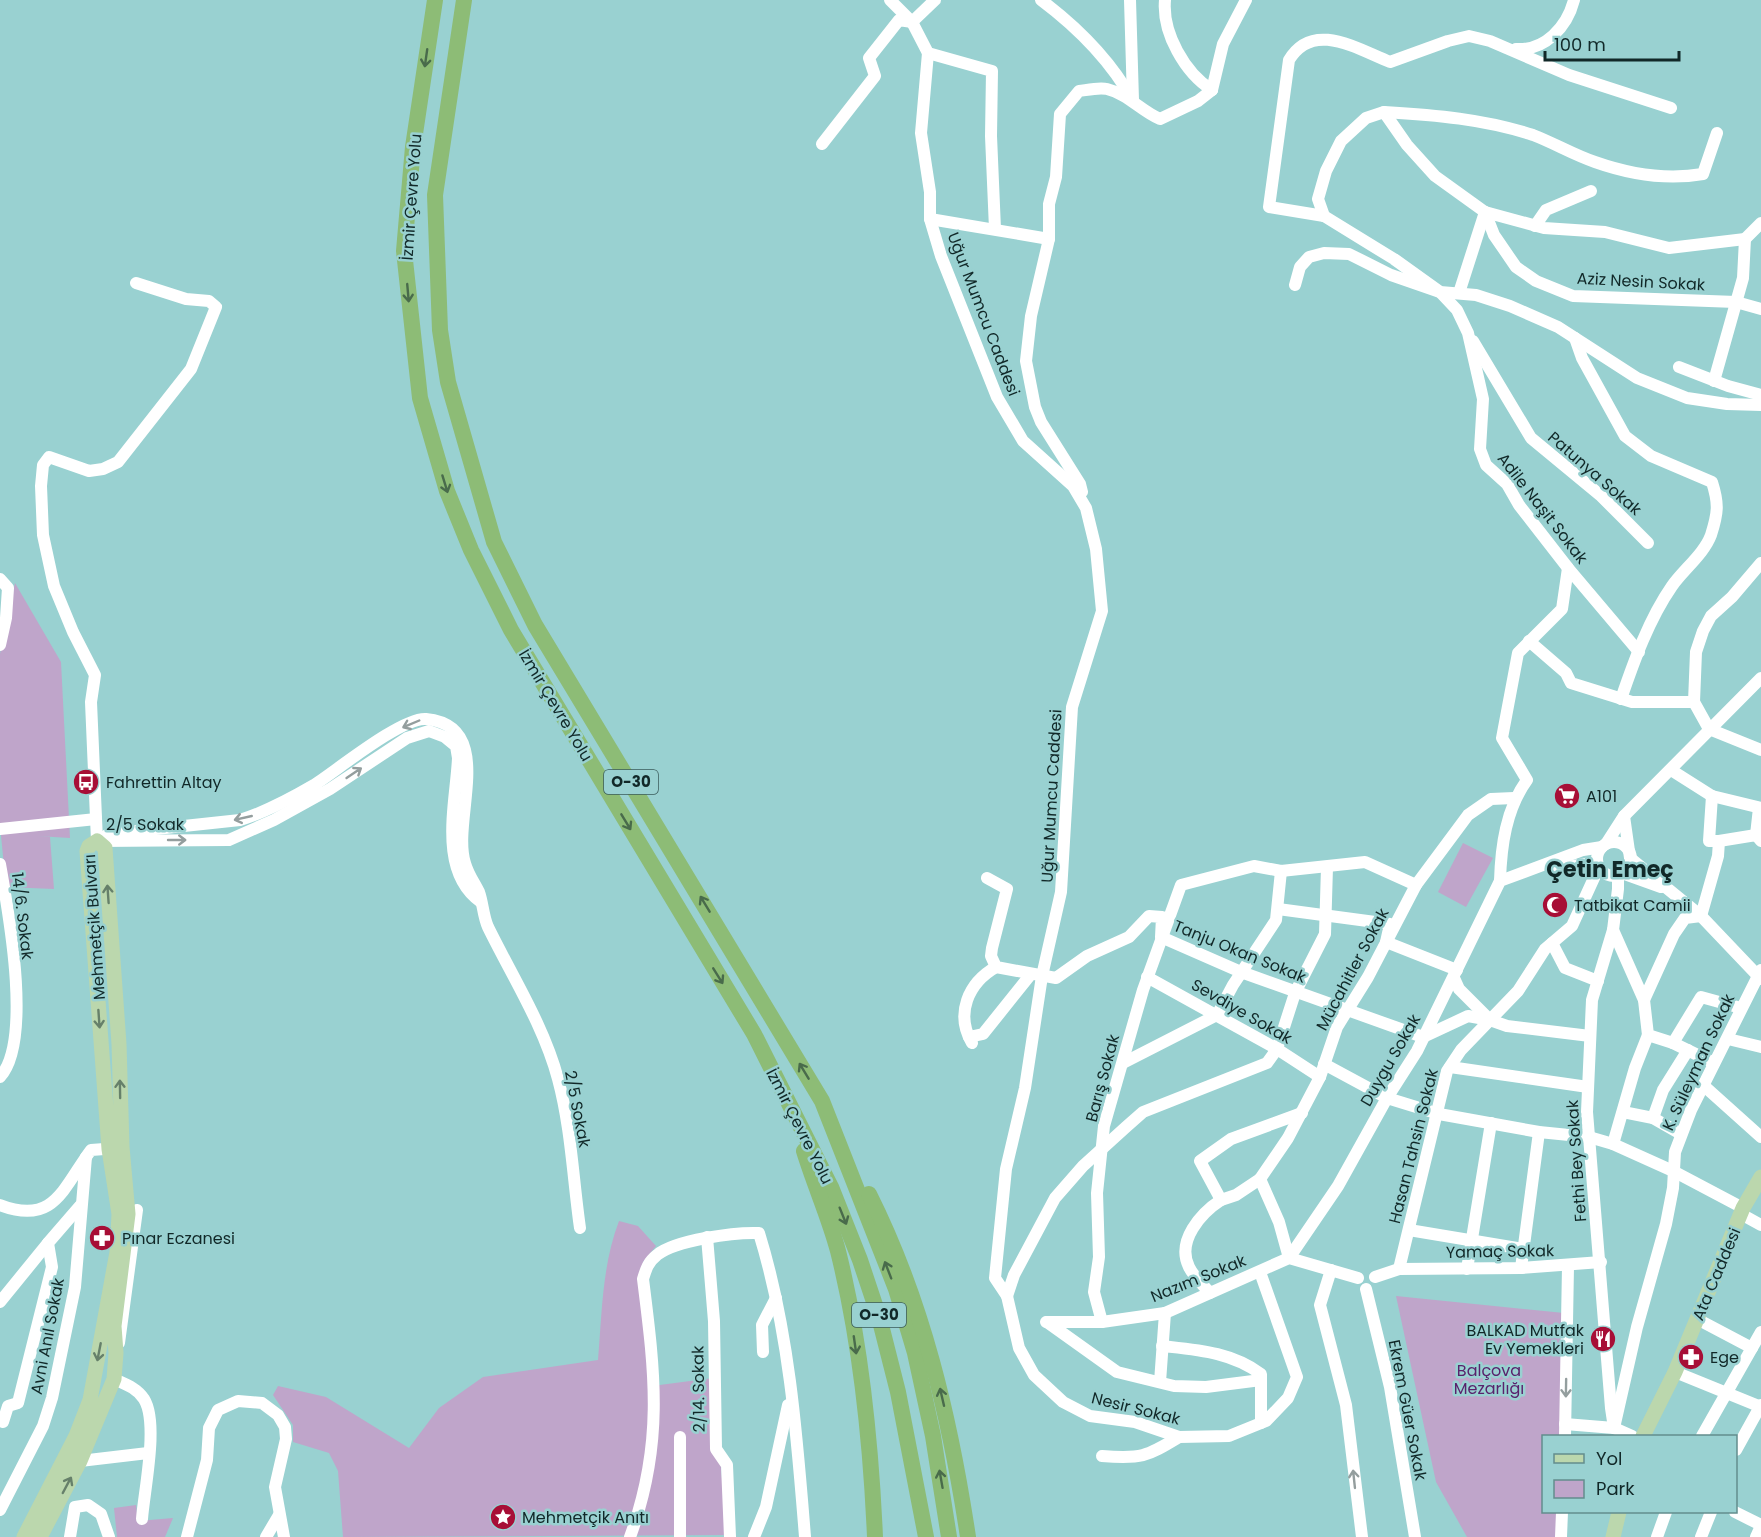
<svg xmlns="http://www.w3.org/2000/svg" width="1761" height="1537" font-family="Poppins,sans-serif">
  <rect width="100%" height="100%" fill="#99d1d1"/>
  <g fill="#bfa5ca">
    <path d="M15 583 61 662 70 838 37 836 50 837 54 889 6 887 0 825V654Z"/>
    <path d="M1463 843 1493 858 1466 907 1438 892Z"/>
    <path d="M619 1221 638 1226 656 1246 643 1262 652 1386 713 1378 727 1535 343 1537 338 1471 329 1453 293 1442V1425L273 1395 278 1386 326 1397 409 1448 439 1408 483 1377 598 1360C602 1314 602 1265 619 1221Z"/>
    <path d="M1396 1296 1564 1313 1560 1436H1544V1512H1557L1556 1537H1467L1436 1482Z"/>
    <path d="M136 1505 138 1521 173 1518 165 1537H117L114 1508Z"/>
  </g>
  <g fill="none" stroke-linecap="round" stroke-linejoin="round">
    <g stroke="#fff" stroke-width="12">
      <path d="M890 0 912 22 928 53 992 71 991 136 995 229"/>
      <path d="M1041 0C1077 27 1111 61 1133 101"/>
      <path d="M1130 0 1133 100"/>
      <path d="M1165 0C1162 33 1185 73 1212 90"/>
      <path d="M1516 49C1545 51 1567 27 1574 0"/>
      <path d="M928 53 921 133 930 192V219L941 256 997 397 1023 441 1073 486 1086 508 1096 549 1102 611 1072 707 1061 892 1042 976 1025 1088 1006 1169 995 1278 1007 1296 1019 1348 1034 1375 1063 1402 1090 1416 1135 1422 1179 1437 1229 1436 1266 1421 1288 1398 1297 1377 1260 1272"/>
      <path d="M1212 90 1223 44 1246 0"/>
      <path d="M1671 108 1569 75 1490 41 1469 36 1448 41 1390 62C1357 49 1313 20 1289 60L1269 207 1324 216 1394 259 1440 292 1476 295 1510 306 1558 327 1637 378 1687 398 1727 404 1761 405"/>
      <path d="M1384 112C1435 115 1484 119 1533 135 1554 143 1574 155 1595 162 1629 174 1668 180 1703 174L1717 133"/>
      <path d="M822 144 875 76 869 58 899 20 912 22 935 0"/>
      <path d="M1485 212 1494 235 1516 267 1536 281 1573 296 1736 302 1761 309"/>
      <path d="M1324 216 1318 199 1326 171 1341 141 1366 118 1384 112 1407 145 1435 176 1485 212 1544 228 1605 232 1669 248 1745 239"/>
      <path d="M930 219 1049 239"/>
      <path d="M1535 226 1546 210 1591 191"/>
      <path d="M1745 239 1761 223"/>
      <path d="M1295 285 1300 267 1309 257 1324 253 1349 254 1391 275 1440 292 1457 310 1468 333 1483 399 1480 449 1486 465 1507 484 1519 505 1568 568 1639 652"/>
      <path d="M1459 293 1485 212"/>
      <path d="M1575 338 1582 358 1625 436 1651 456 1712 482C1719 504 1718 513 1711 535 1704 554 1683 570 1672 586 1649 619 1634 661 1621 699"/>
      <path d="M1473 341 1531 438 1600 495 1648 543"/>
      <path d="M1679 367 1728 386 1761 395"/>
      <path d="M1714 381 1743 278 1745 239"/>
      <path d="M1082 492 1080 484 1041 422 1035 407 1026 361 1031 316 1049 239V204L1056 177 1060 114 1079 91C1087 90 1099 87 1107 89 1128 94 1141 111 1160 119L1198 101 1212 90"/>
      <path d="M0 579 8 588 6 618 0 645"/>
      <path d="M1529 641 1566 673 1571 683 1632 702H1694L1709 729 1761 750"/>
      <path d="M1694 702 1696 652 1703 631 1711 616 1732 597 1761 563"/>
      <path d="M1671 770 1712 796 1761 808"/>
      <path d="M1712 796 1709 841H1719"/>
      <path d="M1624 816 1630 858 1701 916 1761 979"/>
      <path d="M0 829 96 819"/>
      <path d="M1756 835 1759 808"/>
      <path d="M97 841 109 834 240 820C266 812 290 799 314 785 336 771 402 717 426 719 498 726 451 820 465 863 468 874 474 882 479 892 483 903 483 916 488 927 512 976 544 1026 558 1079 571 1127 573 1179 580 1228"/>
      <path d="M97 841 91 702 95 675 73 632 54 586 43 535 41 486 43 465 49 457 89 471 103 469 118 462 191 369 216 307 209 301 186 299 136 283"/>
      <path d="M97 841 229 840 274 820 330 789 407 738 429 731 445 737 456 746 458 758C456 803 437 871 481 902"/>
      <circle cx="1614" cy="859" r="17"/>
      <path d="M1606 844 1624 816 1761 678"/>
      <path d="M0 864C8 910 33 1041 0 1077"/>
      <path d="M1551 870 1597 862"/>
      <path d="M1622 873 1661 887"/>
      <path d="M1618 875V889L1613 930 1592 1000 1587 1112 1611 1408 1614 1428 1632 1436"/>
      <path d="M987 878 1007 889 992 948 991 956 996 967 1056 978 1087 956 1129 937 1149 916 1162 917 1161 937 1241 972 1423 1037 1468 1016 1490 1020"/>
      <path d="M1500 881C1501 846 1506 809 1527 780L1502 738 1518 653 1562 609 1568 568"/>
      <path d="M1278 909 1390 924 1386 942 1457 970"/>
      <path d="M1613 930 1644 1000 1648 1035 1673 1043 1714 1063"/>
      <path d="M1552 943 1565 968 1598 981"/>
      <path d="M1147 977 1277 1049 1320 1077"/>
      <path d="M1454 978 1459 989 1490 1020 1507 1026 1590 1036"/>
      <path d="M1644 1000 1674 934 1685 918 1701 916 1718 856 1719 841 1756 835 1761 841"/>
      <path d="M969 1037 983 1034 1031 974"/>
      <path d="M1728 1039 1761 1047"/>
      <path d="M972 1043C955 1014 968 983 996 967"/>
      <path d="M1673 1043 1701 997 1741 1008"/>
      <path d="M1123 1063 1217 1015 1233 985 1276 920 1281 871"/>
      <path d="M1324 1064 1387 1098 1439 1114 1539 1132 1589 1137 1613 1144 1673 1171 1743 1208"/>
      <path d="M1450 1067 1588 1087"/>
      <path d="M1703 1085 1761 1137"/>
      <path d="M1623 1112 1653 1118 1681 1134"/>
      <path d="M1653 1118 1663 1090 1688 1050"/>
      <path d="M1613 1144 1635 1068 1648 1035"/>
      <path d="M1260 1179 1236 1195 1221 1200 1200 1161 1231 1139 1302 1113"/>
      <path d="M0 1205C54 1226 63 1188 91 1150L118 1148"/>
      <path d="M1741 1214 1761 1225"/>
      <path d="M1409 1230 1523 1249"/>
      <path d="M707 1237 714 1321 716 1449 727 1465 730 1537"/>
      <path d="M1289 1258 1279 1222 1260 1179 1288 1138 1320 1077 1337 1027 1368 977 1416 885 1468 815 1491 799 1514 798"/>
      <path d="M1289 1258 1338 1186 1387 1098 1417 1051 1500 881 1583 850 1602 847"/>
      <path d="M1521 1268 1539 1132"/>
      <path d="M1399 1269 1447 1071 1461 1050 1518 991 1545 949 1572 926 1599 867"/>
      <path d="M1467 1269 1491 1123"/>
      <path d="M1331 1270 1320 1305 1346 1405 1362 1537"/>
      <path d="M1375 1277 1399 1269 1521 1268 1601 1262"/>
      <path d="M1366 1289 1390 1387 1415 1537"/>
      <path d="M1210 1293C1203 1285 1193 1276 1189 1267 1176 1241 1201 1213 1221 1200"/>
      <path d="M1007 1296 1014 1275 1055 1198 1083 1166 1126 1127 1143 1112 1267 1063 1277 1049 1295 993 1325 934 1327 867"/>
      <path d="M0 1302 48 1243"/>
      <path d="M1697 1319 1752 1348"/>
      <path d="M1046 1322H1102L1165 1313 1289 1258 1358 1278"/>
      <path d="M1047 1322 1117 1372 1174 1386 1206 1387 1261 1380"/>
      <path d="M1102 1322 1094 1292 1099 1257 1097 1193 1104 1126 1143 990 1181 885 1254 866 1281 871 1365 862 1416 885"/>
      <path d="M119 1343 137 1210"/>
      <path d="M1162 1346C1198 1350 1231 1352 1261 1374V1423"/>
      <path d="M763 1352 762 1325 776 1298"/>
      <path d="M1675 1372 1761 1407"/>
      <path d="M114 1379C125 1384 137 1388 144 1399 159 1423 144 1491 142 1519"/>
      <path d="M1160 1382 1165 1313"/>
      <path d="M3 1422 8 1406 18 1403 52 1267 48 1243 80 1206"/>
      <path d="M1565 1424 1614 1428 1637 1327 1666 1224 1673 1188 1675 1152 1691 1110 1761 970"/>
      <path d="M1565 1436 1568 1266"/>
      <path d="M1702 1436 1761 1332"/>
      <path d="M680 1437V1537"/>
      <path d="M1736 1450 1761 1405"/>
      <path d="M1102 1456C1141 1459 1146 1457 1179 1437"/>
      <path d="M80 1461 148 1453"/>
      <path d="M0 1510 43 1426 52 1398 75 1287 86 1157"/>
      <path d="M1735 1512 1761 1525"/>
      <path d="M70 1537 75 1507 88 1505 101 1514 109 1537"/>
      <path d="M187 1537 207 1460 209 1428 218 1410 238 1401 262 1403 278 1415 285 1427 286 1439 275 1487 284 1537"/>
      <path d="M266 1537 279 1515"/>
      <path d="M630 1537C664 1444 655 1374 643 1279 646 1269 648 1262 657 1255 675 1240 735 1232 759 1233 789 1330 797 1436 805 1537"/>
      <path d="M754 1537 766 1507 788 1405"/>
      <path d="M1561 1537 1562 1512"/>
      <path d="M1657 1537 1666 1512"/>
      <path d="M1701 1537 1711 1512"/>
      <path d="M1756 1537 1761 1526"/>
    </g>
    <g stroke="#bbd7ad" stroke-width="15">
      <path d="M1643 1436 1675 1372 1743 1208 1761 1177"/>
      <path d="M24 1537 76 1436 90 1400 117 1252 119 1214 109 1149 87 851 89 846 97 841 105 848 119 1044 122 1147 128 1214 114 1326 116 1353 114 1379 80 1461 40 1537"/>
      <path d="M1613 1537 1619 1512"/>
    </g>
    <g stroke="#8dbc76" stroke-width="16">
      <path d="M435 0 413 147 404 251 420 398 447 491 471 550 511 630 754 1034 831 1187 860 1260 879 1317 898 1392 926 1537"/>
      <path d="M464 0 435 195 440 330 448 382 494 542 535 625 822 1101 896 1289 915 1353 933 1436 949 1537"/>
      <path d="M804 1151C814 1184 829 1217 838 1251 860 1339 871 1446 875 1537"/>
      <path d="M869 1194C923 1302 950 1418 968 1537"/>
    </g>
  </g>
  <defs><path id="oneway-shaft" d="M-6 0H5M1.5-3L5.5 0L1.5 3" fill="none" stroke-width="1.6" stroke-linecap="round" stroke-linejoin="round" transform="scale(1.5)"/></defs>
  <g stroke="#496b4b">
    <use href="#oneway-shaft" transform="translate(426 58) rotate(98)"/>
    <use href="#oneway-shaft" transform="translate(408 293) rotate(85)"/>
    <use href="#oneway-shaft" transform="translate(445 484) rotate(73)"/>
    <use href="#oneway-shaft" transform="translate(626 822) rotate(59)"/>
    <use href="#oneway-shaft" transform="translate(705 904) rotate(-121)"/>
    <use href="#oneway-shaft" transform="translate(718 976) rotate(58)"/>
    <use href="#oneway-shaft" transform="translate(804 1071) rotate(-121)"/>
    <use href="#oneway-shaft" transform="translate(843 1216) rotate(68)"/>
    <use href="#oneway-shaft" transform="translate(888 1270) rotate(-111)"/>
    <use href="#oneway-shaft" transform="translate(855 1345) rotate(82)"/>
    <use href="#oneway-shaft" transform="translate(942 1397) rotate(-103)"/>
    <use href="#oneway-shaft" transform="translate(941 1479) rotate(-100)"/>
  </g>
  <g stroke="#949e9e">
    <use href="#oneway-shaft" transform="translate(411 724) rotate(157)"/>
    <use href="#oneway-shaft" transform="translate(354 773) rotate(-34)"/>
    <use href="#oneway-shaft" transform="translate(243 818) rotate(167)"/>
    <use href="#oneway-shaft" transform="translate(177 840)"/>
    <use href="#oneway-shaft" transform="translate(1566 1388) rotate(91)"/>
    <use href="#oneway-shaft" transform="translate(1354 1479) rotate(-96)"/>
  </g>
  <g stroke="#66806a">
    <use href="#oneway-shaft" transform="translate(108 894) rotate(-94)"/>
    <use href="#oneway-shaft" transform="translate(99 1019) rotate(86)"/>
    <use href="#oneway-shaft" transform="translate(120 1089) rotate(-91)"/>
    <use href="#oneway-shaft" transform="translate(99 1352) rotate(101)"/>
    <use href="#oneway-shaft" transform="translate(67 1485) rotate(-62)"/>
  </g>
  <defs>
    <g id="bus-disc" transform="scale(1.35)"><circle r="9.5" fill="#a70e36" stroke="#99d1d1"/><path d="M-5-6H5V4H4V6H2V4H-2V6H-4V4H-5ZM-3.5-4V0h7V-4ZM-3.5 1.2v1.5H-2V1.2ZM2 1.2v1.5H3.5V1.2Z" fill="#fff"/></g>
    <g id="supermarket-disc" transform="scale(1.35)"><circle r="9.5" fill="#a70e36" stroke="#99d1d1"/><path d="M-6-5.5h2.5l.6 2H6L4.5 2H-2.5L-4.4-4H-6ZM-1.5 3.2a1.3 1.3 0 1 0 .1 0ZM3 3.2a1.3 1.3 0 1 0 .1 0Z" fill="#fff"/></g>
    <g id="mosque-disc" transform="scale(1.35)"><circle r="9.5" fill="#a70e36" stroke="#99d1d1"/><path d="M3.5-4.9A6 6 0 1 0 3.5 4.9A5 5 0 1 1 3.5-4.9Z" fill="#fff"/></g>
    <g id="pharmacy-disc" transform="scale(1.35)"><circle r="9.5" fill="#a70e36" stroke="#99d1d1"/><path d="M-2-6h4v4h4v4h-4v4h-4v-4h-4v-4h4Z" fill="#fff"/></g>
    <g id="restaurant-disc" transform="scale(1.35)"><circle r="9.5" fill="#a70e36" stroke="#99d1d1"/><path d="M-5-6h1v4h1v-4h1v4h1v-4h1v5L-1.5 .5V6h-2V.5L-5-1ZM5-6V6H3V1.5H1.5Q1.5-4 5-6Z" fill="#fff"/></g>
    <g id="sight-disc" transform="scale(1.35)"><circle r="9.5" fill="#a70e36" stroke="#99d1d1"/><path d="M0-6L1.8-2.2L6-1.7L2.9 1.2L3.7 5.4L0 3.3L-3.7 5.4L-2.9 1.2L-6-1.7L-1.8-2.2Z" fill="#fff"/></g>
  </defs>
  <g fill-rule="evenodd">
    <use href="#bus-disc" x="86" y="782"/>
    <use href="#supermarket-disc" x="1567" y="796"/>
    <use href="#mosque-disc" x="1555" y="905"/>
    <use href="#pharmacy-disc" x="102" y="1238"/>
    <use href="#restaurant-disc" x="1603" y="1339"/>
    <use href="#pharmacy-disc" x="1691" y="1357"/>
    <use href="#sight-disc" x="503" y="1517"/>
  </g>
  <g text-anchor="middle" stroke-width="5" stroke-linejoin="round" paint-order="stroke">
    <g fill="#99d1d1" stroke="#3a5b5b" stroke-width="1.5">
      <rect x="604" y="770" width="54" height="24" rx="4.5"/>
      <rect x="852" y="1303" width="54" height="24" rx="4.5"/>
    </g>
    <g font-size="15" font-weight="bold" fill="#112828">
      <text x="631" y="787">O-30</text>
      <text x="879" y="1320">O-30</text>
    </g>
    <g font-size="16" fill="#112828" stroke="#99d1d1">
      <text transform="translate(411 197) rotate(-86)" y="6">İzmir Çevre Yolu</text>
      <text transform="translate(1641 281) rotate(3)" y="6">Aziz Nesin Sokak</text>
      <text transform="translate(984 314) rotate(69)" y="6">Uğur Mumcu Caddesi</text>
      <text transform="translate(1595 473) rotate(41)" y="6">Patunya Sokak</text>
      <text transform="translate(1543 508) rotate(52)" y="6">Adile Naşit Sokak</text>
      <text transform="translate(556 705) rotate(59)" y="6">İzmir Çevre Yolu</text>
      <text transform="translate(1051 796) rotate(-87)" y="6">Uğur Mumcu Caddesi</text>
      <text x="145" y="830">2/5 Sokak</text>
      <text transform="translate(23 916) rotate(83)" y="6">14/6. Sokak</text>
      <text transform="translate(94 927) rotate(-94)" y="6">Mehmetçik Bulvarı</text>
      <text transform="translate(1240 951) rotate(22)" y="6">Tanju Okan Sokak</text>
      <text transform="translate(1352 969) rotate(-62)" y="6">Mücahitler Sokak</text>
      <text transform="translate(1242 1011) rotate(30)" y="6">Sevdiye Sokak</text>
      <text transform="translate(1390 1060) rotate(-60)" y="6">Duygu Sokak</text>
      <text transform="translate(1698 1062) rotate(-65)" y="6">K. Süleyman Sokak</text>
      <text transform="translate(1102 1078) rotate(-75)" y="6">Barış Sokak</text>
      <text transform="translate(578 1109) rotate(79)" y="6">2/5 Sokak</text>
      <text transform="translate(800 1126) rotate(63)" y="6">İzmir Çevre Yolu</text>
      <text transform="translate(1413 1146) rotate(-76)" y="6">Hasan Tahsin Sokak</text>
      <text transform="translate(1576 1161) rotate(-94)" y="6">Fethi Bey Sokak</text>
      <text transform="translate(1500 1251) rotate(-1)" y="6">Yamaç Sokak</text>
      <text transform="translate(1716 1274) rotate(-67)" y="6">Ata Caddesi</text>
      <text transform="translate(1198 1278) rotate(-22)" y="6">Nazım Sokak</text>
      <text transform="translate(47 1336) rotate(-79)" y="6">Avni Anıl Sokak</text>
      <text transform="translate(698 1389) rotate(-91)" y="6">2/14. Sokak</text>
      <text transform="translate(1136 1408) rotate(14)" y="6">Nesir Sokak</text>
      <text transform="translate(1408 1410) rotate(79)" y="6">Ekrem Güer Sokak</text>
    </g>
    <g font-size="16" fill="#112828" stroke="#99d1d1" text-anchor="start">
      <text x="106" y="788">Fahrettin Altay</text>
      <text x="1586" y="802">A101</text>
      <text x="1574" y="911">Tatbikat Camii</text>
      <text x="122" y="1244">Pınar Eczanesi</text>
      <text x="1584" y="1336" text-anchor="end">BALKAD Mutfak<tspan x="1584" dy="18">Ev Yemekleri</tspan></text>
      <text x="1710" y="1363">Ege</text>
      <text x="522" y="1523">Mehmetçik Anıtı</text>
    </g>
    <g font-size="16" fill="#59226c" stroke="#99d1d1">
      <text x="1489" y="1376">Balçova<tspan x="1489" dy="18">Mezarlığı</tspan></text>
    </g>
    <g font-size="22" font-weight="bold" fill="#112828" stroke="#99d1d1">
      <text x="1610" y="877">Çetin Emeç</text>
    </g>
  </g>
  <rect x="1542" y="1435" width="195" height="78" fill="#99d1d1" stroke="#638d8d" stroke-width="1.5"/>
  <rect x="1554" y="1454" width="30" height="9" fill="#bbd7ad" stroke="#638d8d" stroke-width="1.5"/>
  <text x="1596" y="1465" font-size="18" fill="#112828">Yol</text>
  <rect x="1554" y="1480" width="30" height="18" fill="#bfa5ca" stroke="#638d8d" stroke-width="1.5"/>
  <text x="1596" y="1495" font-size="18" fill="#112828">Park</text>
  <path d="M1545 51v9h134v-9" fill="none" stroke="#112828" stroke-width="3"/>
  <text x="1554" y="51" font-size="18" fill="#112828" stroke="#99d1d1" stroke-width="4.5" paint-order="stroke">100 m</text>
</svg>
